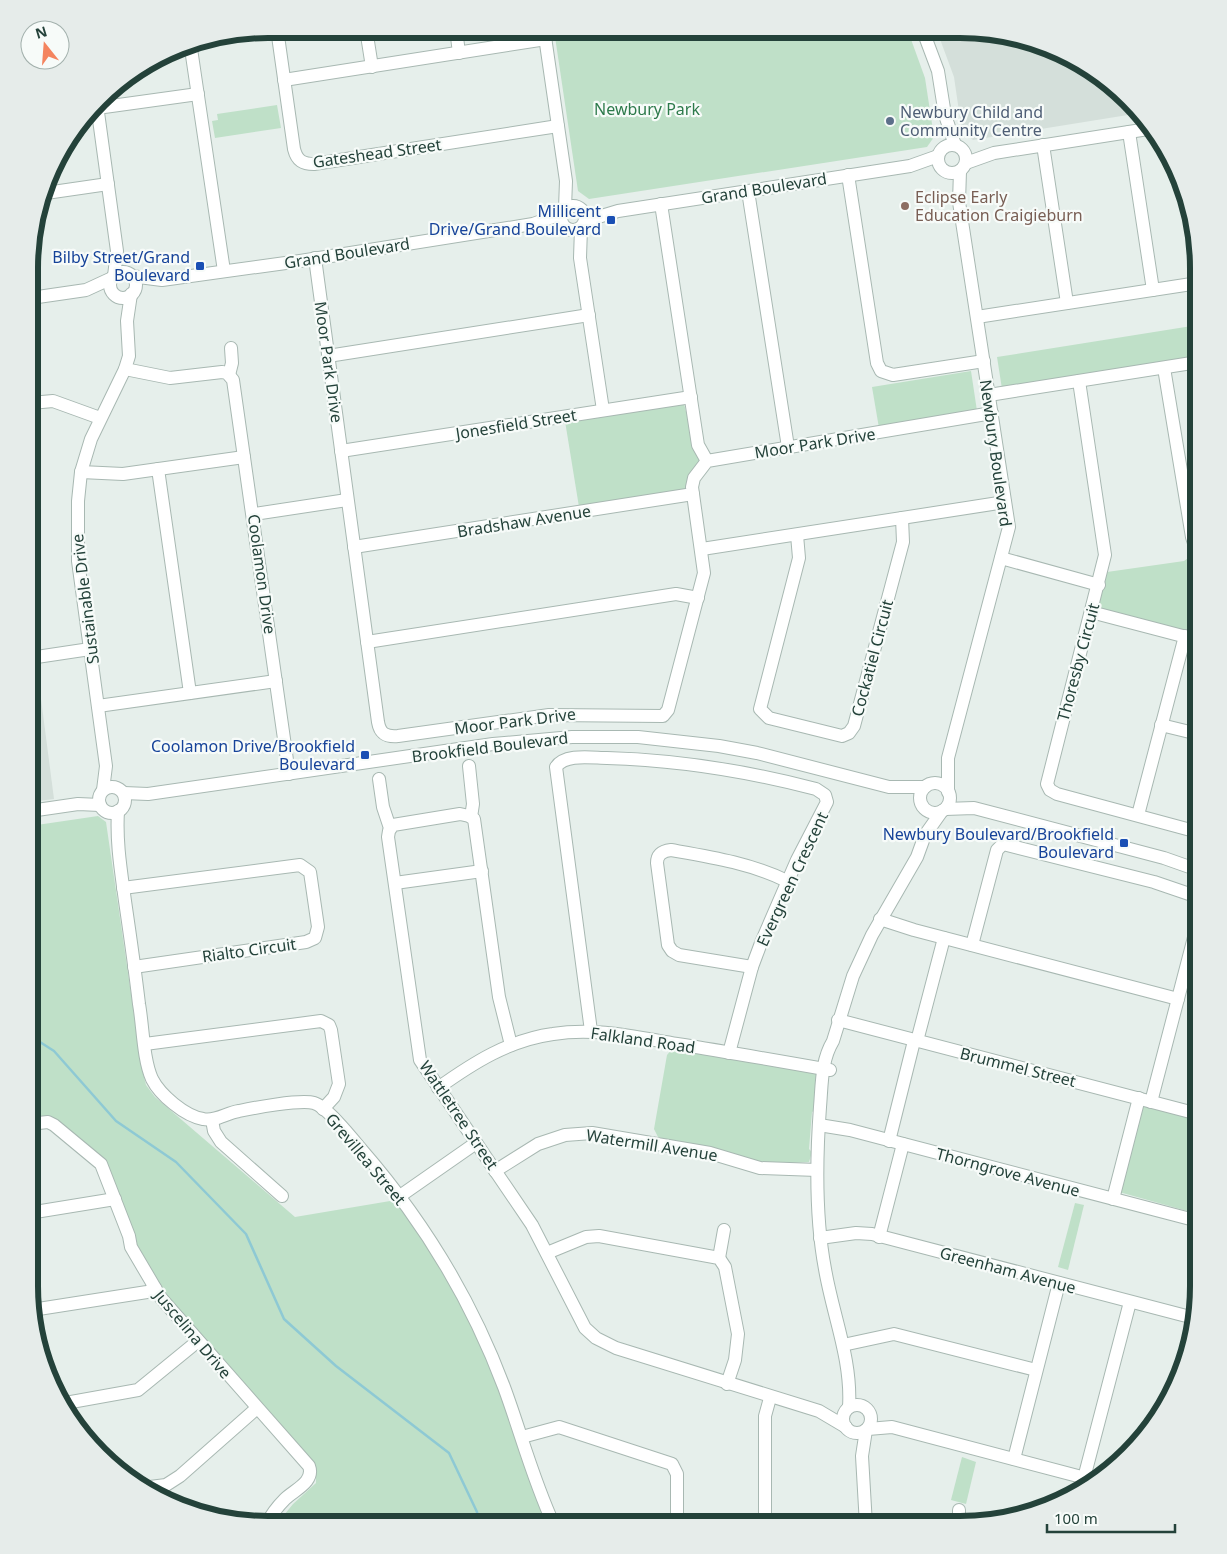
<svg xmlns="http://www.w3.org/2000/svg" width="1227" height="1554" font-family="'Noto Sans',sans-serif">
  <rect width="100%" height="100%" fill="#e6efeb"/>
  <g fill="#d4dfda">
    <path d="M937 31H991L1092 69 1134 114 973 140 962 132 954 77Z"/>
    <path d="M37 668 54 799 30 802V669Z"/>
  </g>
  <g fill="#bfe0c8">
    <path d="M554 30 908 31 925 78 934 137 927 147 589 199 578 191Z"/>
    <path d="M277 105 281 128 215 138 212 121 218 120 217 114Z"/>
    <path d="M1198 325V358L1002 389 997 357Z"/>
    <path d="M971 371 977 411 879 428 872 387Z"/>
    <path d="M684 404 699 461 685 489 681 492 579 507 565 421Z"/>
    <path d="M1198 555V635L1102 610 1099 604 1107 572 1184 561 1191 556Z"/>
    <path d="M98 816 106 822 142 1069 146 1085 155 1097 295 1217 402 1199 424 1233 495 1367 551 1525H276L293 1504 316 1483V1467L234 1378 163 1293 135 1243 101 1164 54 1125 29 1124 30 826Z"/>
    <path d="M672 1049 816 1073 818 1078 816 1110 812 1112 809 1149 812 1152 809 1162 766 1164 658 1137 654 1129 667 1055Z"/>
    <path d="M1143 1105 1198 1119V1214L1119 1192Z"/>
    <path d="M1075 1203 1084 1205 1068 1270 1058 1267Z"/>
    <path d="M962 1457 976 1462 966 1504 951 1500Z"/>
  </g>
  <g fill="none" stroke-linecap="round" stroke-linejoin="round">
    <path stroke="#8ec9d4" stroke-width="2.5" d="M29 1035 54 1051 116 1121 176 1162 246 1234 284 1319 336 1366 449 1453 477 1512 479 1525"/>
    <g stroke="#a8b8b2" stroke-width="14">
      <g id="minor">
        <path d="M277 29 294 149C297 161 303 164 314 164L558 126"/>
        <path d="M366 29 372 67"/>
        <path d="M456 29 459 53"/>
        <path d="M544 30 566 181 565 208"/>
        <path d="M923 31 938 71 945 115 955 145"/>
        <path d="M190 42 224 271"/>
        <path d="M284 80 546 39"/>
        <path d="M97 105 117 251 114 276"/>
        <path d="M97 108 198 94"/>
        <path d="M1129 132 1153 290"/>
        <circle cx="952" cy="159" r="14"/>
        <path d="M1043 145 1067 303"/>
        <path d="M966 163 994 153 1148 129"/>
        <path d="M848 175 877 363 881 371 893 375 984 361"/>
        <path d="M748 191 788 447"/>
        <path d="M46 193 108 184"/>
        <path d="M661 204 698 445 707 461"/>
        <circle cx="573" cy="218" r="12"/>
        <path d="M585 221 618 211 910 166 938 156"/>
        <path d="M581 228 580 258 603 410"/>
        <path d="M315 258 378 722C380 734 386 737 398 736L549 715 663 716 668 710 704 573 692 487 694 478 707 461 992 413"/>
        <circle cx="123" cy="285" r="13"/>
        <path d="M131 276 162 280 300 261 533 224 561 214"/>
        <path d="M31 298 86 290 112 278"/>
        <path d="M977 317 1198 283"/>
        <path d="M328 356 589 315"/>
        <path d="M1164 368 1192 537 1194 543 1198 547"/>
        <path d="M125 369 170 378 222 372 227 373 233 380 289 774"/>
        <path d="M229 375 232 363 231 348"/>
        <path d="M1079 381 1105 555 1047 784 1050 790 1057 794 1198 832"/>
        <path d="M989 395 1198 362"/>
        <path d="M31 403 53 401 100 418"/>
        <path d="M341 451 691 397"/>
        <path d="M158 469 190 693"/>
        <path d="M81 472 123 474 244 457"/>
        <path d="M254 514 347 500"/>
        <path d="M797 535 799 558 760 709 769 718 842 736 849 733 854 726 903 542 902 518"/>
        <path d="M354 547 693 494"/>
        <path d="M702 549 1005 502"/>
        <path d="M1001 558 1099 585"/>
        <path d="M1091 612 1198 640"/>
        <path d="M367 642 676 594 698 598"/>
        <path d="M30 658 90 649"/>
        <path d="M98 706 276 681"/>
        <path d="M1161 725 1198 734"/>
        <path d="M469 766 473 804 471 817"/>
        <path d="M379 779 383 807 390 828"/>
        <circle cx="935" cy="798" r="15"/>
        <circle cx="112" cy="800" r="13"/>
        <path d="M103 790 106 766 78 561V501L81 472 91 439 125 369 129 356 127 321 131 294"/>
        <path d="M948 792V758L1009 527 959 202 960 171"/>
        <path d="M124 793 148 794 493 744 572 737H638L719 746 757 753 889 787H925"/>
        <path d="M945 809 974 808 1164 858 1198 870"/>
        <path d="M30 811 78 804 100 805"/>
        <path d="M118 811C116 842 121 871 125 901 130 935 135 970 139 1004 143 1026 143 1059 152 1079 160 1095 185 1116 203 1119 215 1122 226 1113 239 1111 253 1108 301 1099 314 1103 327 1107 351 1137 361 1149 422 1219 471 1299 504 1387 521 1433 533 1480 554 1525"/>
        <path d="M1138 815 1185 636"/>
        <path d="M395 883 482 871"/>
        <path d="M123 888 300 865 310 872 318 927 315 938 306 942 134 967"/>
        <path d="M880 919 914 930 1178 999"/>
        <path d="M972 945 997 850 1003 844 1154 882 1198 897"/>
        <path d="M752 967 679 955 672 951 668 945 657 863C657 854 663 851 671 850 711 857 750 863 787 881"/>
        <path d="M838 1020 1198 1114"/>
        <path d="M591 1031 556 767C565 753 593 758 607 758 679 760 747 771 816 789L825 795 827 802 797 860 761 943 752 967 729 1053"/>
        <path d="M917 1041 944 938"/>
        <path d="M145 1044 321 1021 329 1025 331 1030 339 1084 334 1097 323 1109"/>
        <path d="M511 1045 499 997 474 819 469 816 460 814 393 825 389 831 388 837 420 1060 532 1225 585 1328 596 1338 616 1348 819 1411 846 1427"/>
        <path d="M438 1088C473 1063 509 1040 553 1034 595 1027 635 1037 677 1044 728 1052 779 1061 830 1070"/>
        <path d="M1151 1102 1198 922"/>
        <path d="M212 1120 214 1131 221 1142 282 1196"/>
        <path d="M29 1124 48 1122 54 1125 101 1164 129 1236 131 1247 161 1298 309 1466C315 1482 294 1490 285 1499 277 1507 271 1515 266 1525"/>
        <path d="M819 1125 850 1130 1198 1221"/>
        <path d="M889 1141 914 1041"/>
        <path d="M495 1171 538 1144 565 1135 592 1133 710 1153 760 1168 817 1170"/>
        <path d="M400 1196 476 1143"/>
        <path d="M1113 1199 1139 1098"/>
        <path d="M29 1213 115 1199"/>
        <path d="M879 1237 903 1144"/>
        <path d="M820 1238 856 1233 872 1234 1194 1318"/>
        <path d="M547 1253 586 1237 599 1236 719 1258 725 1267 738 1334 735 1360 727 1384"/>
        <path d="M719 1258 724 1230"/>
        <path d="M32 1310 147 1292 155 1288"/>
        <path d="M843 1345 894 1334 1036 1370"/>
        <path d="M60 1404 138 1390 198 1341"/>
        <circle cx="857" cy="1419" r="14"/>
        <path d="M849 1407C852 1360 833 1316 825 1269 815 1216 816 1161 820 1107 822 1084 821 1061 833 1041L853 976 872 935 917 857 925 835 942 811"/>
        <path d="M868 1429 892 1427 1093 1480"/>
        <path d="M522 1437 559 1427 672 1464 677 1474V1525"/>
        <path d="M1014 1459 1059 1283"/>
        <path d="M1084 1478 1130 1302"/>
        <path d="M142 1488 166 1485 180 1476 257 1408"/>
        <path d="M959 1510V1525"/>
        <path d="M765 1525V1416L770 1398"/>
        <path d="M866 1525 862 1456 866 1430"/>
      </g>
    </g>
    <use href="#minor" stroke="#fff" stroke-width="12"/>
  </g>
  <circle fill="#5c6f8a" stroke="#f7fbf9" stroke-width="2" cx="890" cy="121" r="5"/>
  <circle fill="#8d6e63" stroke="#f7fbf9" stroke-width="2" cx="905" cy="206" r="5"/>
  <g fill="#1a4fb4" stroke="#f7fbf9" stroke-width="2">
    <rect x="606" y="215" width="10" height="10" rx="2.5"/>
    <rect x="195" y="261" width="10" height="10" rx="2.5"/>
    <rect x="360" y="750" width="10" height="10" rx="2.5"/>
    <rect x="1119" y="838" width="10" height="10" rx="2.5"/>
  </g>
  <g text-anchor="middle" stroke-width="4.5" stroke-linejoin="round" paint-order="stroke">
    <g font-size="16" fill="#2d7a4b" stroke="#f7fbf9">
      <text x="647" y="115">Newbury Park</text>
    </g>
    <g font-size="16" fill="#4e5e75" stroke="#f7fbf9" text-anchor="start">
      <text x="900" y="118">Newbury Child and<tspan x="900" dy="18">Community Centre</tspan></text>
    </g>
    <g font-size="16" fill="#24423a" stroke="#f7fbf9">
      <text transform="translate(377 153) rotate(-8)" y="6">Gateshead Street</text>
      <text transform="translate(764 188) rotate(-9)" y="6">Grand Boulevard</text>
      <text transform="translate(347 253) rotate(-9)" y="6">Grand Boulevard</text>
      <text transform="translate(329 362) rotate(82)" y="6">Moor Park Drive</text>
      <text transform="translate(516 424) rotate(-9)" y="6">Jonesfield Street</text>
      <text transform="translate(815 443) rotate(-9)" y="6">Moor Park Drive</text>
      <text transform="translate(996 453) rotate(82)" y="6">Newbury Boulevard</text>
      <text transform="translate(524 521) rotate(-9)" y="6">Bradshaw Avenue</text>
      <text transform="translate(262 574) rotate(82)" y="6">Coolamon Drive</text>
      <text transform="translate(85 599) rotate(-97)" y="6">Sustainable Drive</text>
      <text transform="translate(872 658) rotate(-75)" y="6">Cockatiel Circuit</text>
      <text transform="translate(1078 662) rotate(-75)" y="6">Thoresby Circuit</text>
      <text transform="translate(515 721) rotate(-7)" y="6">Moor Park Drive</text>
      <text transform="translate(490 747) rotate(-7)" y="6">Brookfield Boulevard</text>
      <text transform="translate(792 879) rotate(-65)" y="6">Evergreen Crescent</text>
      <text transform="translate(249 950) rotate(-8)" y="6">Rialto Circuit</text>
      <text transform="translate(643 1040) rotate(8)" y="6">Falkland Road</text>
      <text transform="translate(1018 1067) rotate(14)" y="6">Brummel Street</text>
      <text transform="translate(459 1115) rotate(56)" y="6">Wattletree Street</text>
      <text transform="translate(652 1145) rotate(9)" y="6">Watermill Avenue</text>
      <text transform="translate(366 1159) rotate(50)" y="6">Grevillea Street</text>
      <text transform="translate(1008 1172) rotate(15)" y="6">Thorngrove Avenue</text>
      <text transform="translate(1008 1270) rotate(15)" y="6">Greenham Avenue</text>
      <text transform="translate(193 1334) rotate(50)" y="6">Juscelina Drive</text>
    </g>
    <g font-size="16" fill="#785e54" stroke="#f7fbf9" text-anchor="start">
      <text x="915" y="203">Eclipse Early<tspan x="915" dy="18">Education Craigieburn</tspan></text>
    </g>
    <g font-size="16" fill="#164399" stroke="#f7fbf9" text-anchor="end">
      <text x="601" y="217">Millicent<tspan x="601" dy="18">Drive/Grand Boulevard</tspan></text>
      <text x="190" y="263">Bilby Street/Grand<tspan x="190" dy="18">Boulevard</tspan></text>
      <text x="355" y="752">Coolamon Drive/Brookfield<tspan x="355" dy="18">Boulevard</tspan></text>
      <text x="1114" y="840">Newbury Boulevard/Brookfield<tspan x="1114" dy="18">Boulevard</tspan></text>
    </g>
  </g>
  <path d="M0 0H1227V1554H0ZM268 38H960A230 230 0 0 1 1190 268V1286A230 230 0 0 1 960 1516H268A230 230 0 0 1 38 1286V268A230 230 0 0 1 268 38Z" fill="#e6ecea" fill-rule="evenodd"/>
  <path fill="none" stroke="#24423a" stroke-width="6" d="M268 38H960A230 230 0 0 1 1190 268V1286A230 230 0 0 1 960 1516H268A230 230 0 0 1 38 1286V268A230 230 0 0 1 268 38Z"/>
  <g transform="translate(45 45) rotate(343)"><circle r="24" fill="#f7fbf9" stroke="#a3b1ad"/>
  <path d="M0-4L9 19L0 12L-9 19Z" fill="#f4845f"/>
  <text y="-8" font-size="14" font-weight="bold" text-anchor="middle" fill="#24423a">N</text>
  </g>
  <path d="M1047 1524v8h128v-8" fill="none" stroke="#24423a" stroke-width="2.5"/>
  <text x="1054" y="1524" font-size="15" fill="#24423a" stroke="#f7fbf9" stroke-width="4" paint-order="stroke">100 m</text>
</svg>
